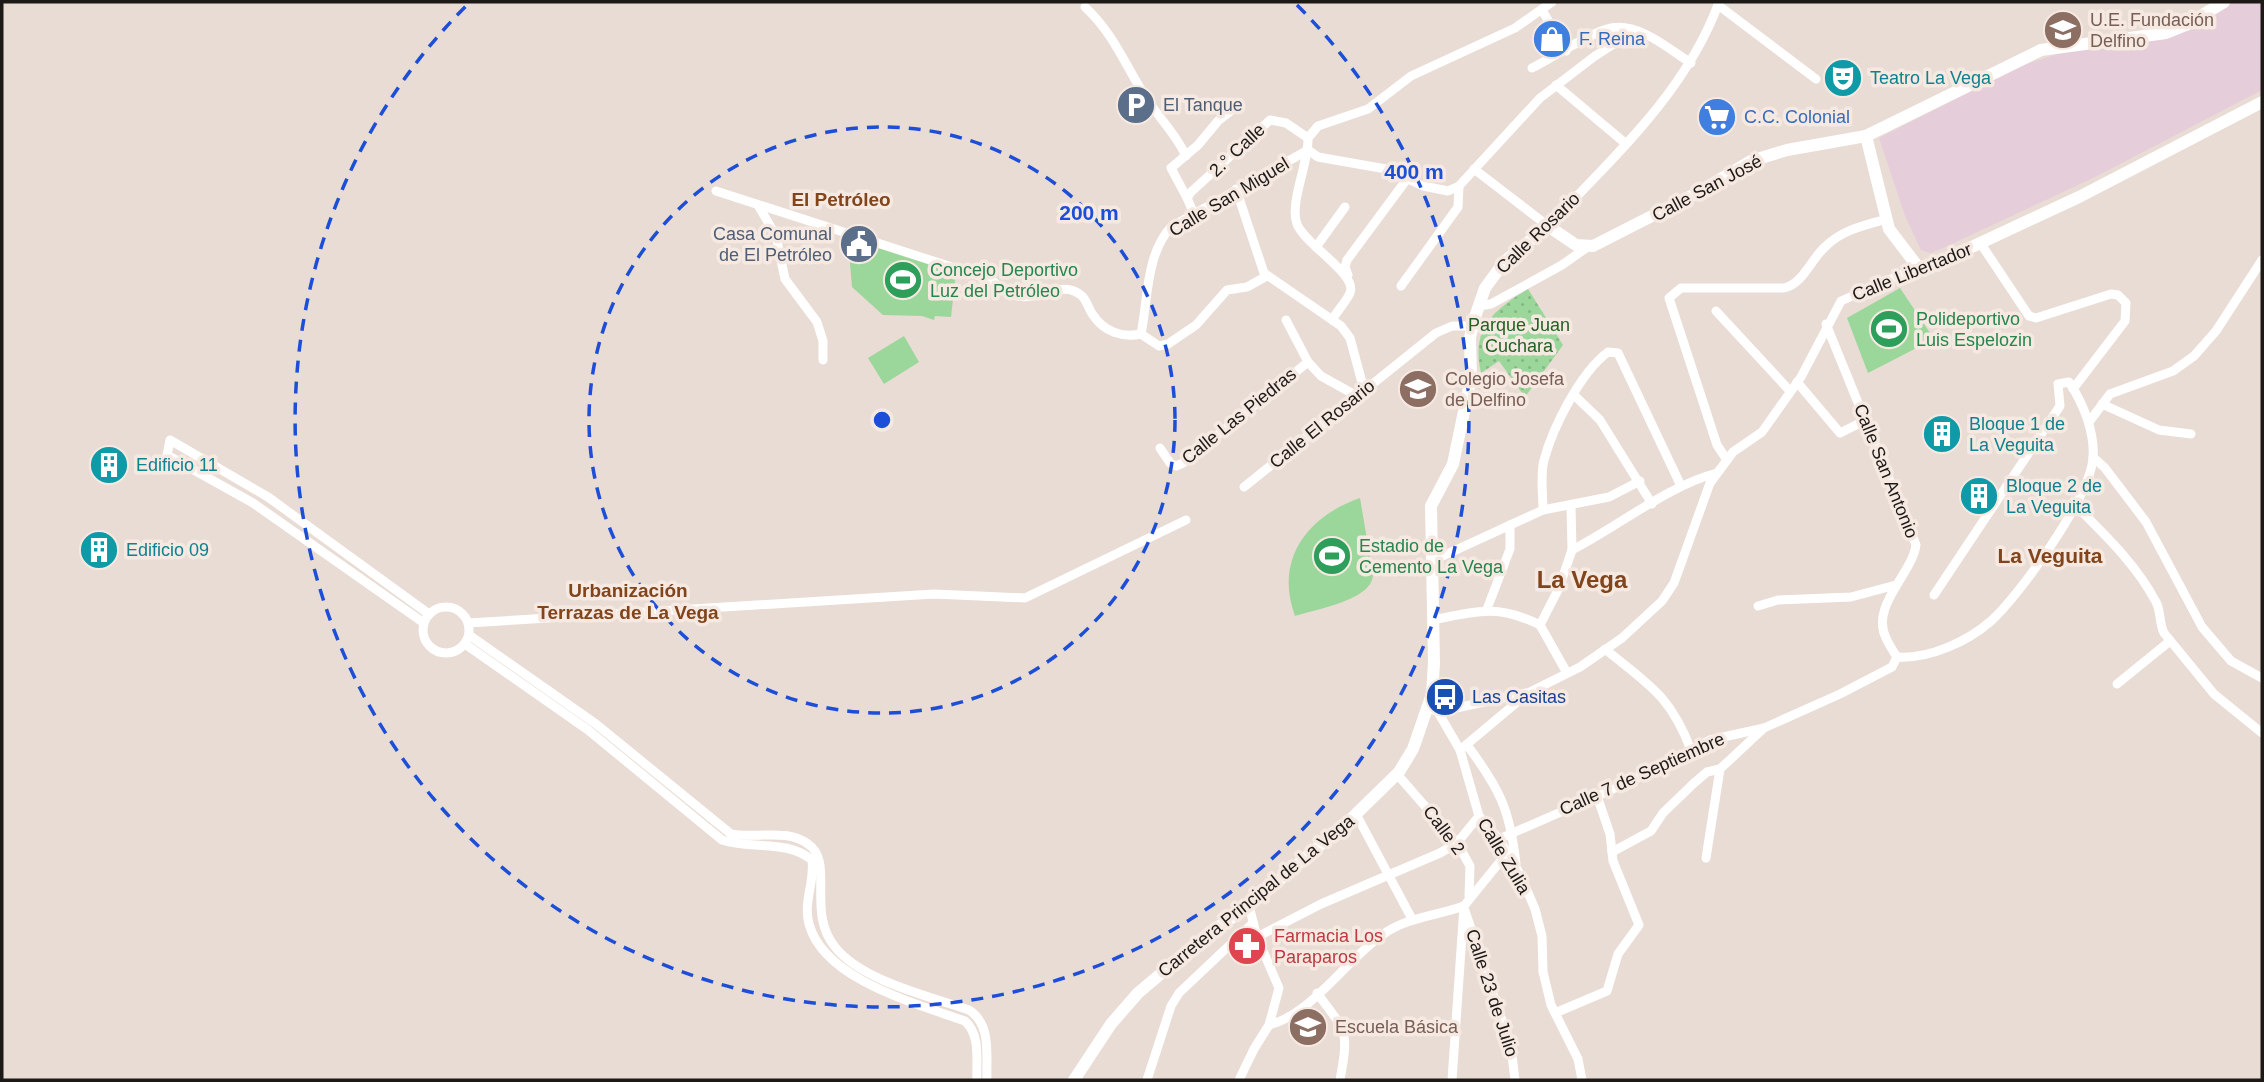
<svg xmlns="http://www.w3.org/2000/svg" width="2264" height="1082" font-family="Helvetica,sans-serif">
  <defs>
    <pattern id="grass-dots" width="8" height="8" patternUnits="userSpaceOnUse" patternTransform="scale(1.75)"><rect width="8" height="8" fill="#9bd79a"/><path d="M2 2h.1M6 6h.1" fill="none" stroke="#85b884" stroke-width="1.8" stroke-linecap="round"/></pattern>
  </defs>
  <rect width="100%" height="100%" fill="#e8dcd4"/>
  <path fill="#e5cdd9" d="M2223 2H2262V90L2095 177 1941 249 1930 253 1921 250 1905 216 1879 138 2023 65 2070 50 2148 41Z"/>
  <path fill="url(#grass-dots)" d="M1528 289 1563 345 1525 397 1499 361 1481 373C1471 329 1492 311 1528 289Z"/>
  <g fill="#9bd79a">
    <path d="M858 236 956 272 951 317 935 316 934 320 922 316 883 315 852 287 849 251Z"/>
    <path d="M1900 288 1934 339 1868 373 1847 318Z"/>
    <path d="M904 336 919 362 884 384 868 358Z"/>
    <path d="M1360 498 1373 575C1372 600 1317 609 1295 616 1274 559 1308 516 1360 498Z"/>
  </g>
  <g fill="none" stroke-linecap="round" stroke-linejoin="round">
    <g stroke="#fff" stroke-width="9">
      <path d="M1718 5 1816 79"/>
      <path d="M1085 7C1112 32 1124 62 1143 93 1156 115 1175 132 1186 156"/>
      <path d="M1542 10 1566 51"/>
      <path d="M1532 68C1552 58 1591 32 1611 28 1639 22 1670 50 1691 63"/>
      <path d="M1556 85 1625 143"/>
      <path d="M1308 150 1318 157 1386 169 1423 186 1448 191 1459 186 1540 98 1595 56 1634 31"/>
      <path d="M1474 169 1548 226C1612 159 1687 91 1719 2"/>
      <path d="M1236 189 1264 273 1341 326 1350 338 1364 390"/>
      <path d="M716 191 992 280C1029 320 1056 273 1082 296 1087 301 1089 310 1093 315 1104 332 1123 338 1141 334"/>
      <path d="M1187 198 1171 168 1198 145 1218 121 1236 107"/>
      <path d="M758 205 776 236 785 279 817 322 823 341V360"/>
      <path d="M1194 214 1187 198 1191 192 1270 120 1286 123 1308 138"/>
      <path d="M1981 244 2029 316 2036 318 2111 294 2118 295 2126 303 2125 321 2073 389"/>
      <path d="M1316 247 1345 207"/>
      <path d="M1348 275 1345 267 1347 260 1407 179"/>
      <path d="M1401 286 1458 207 1459 186"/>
      <path d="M1479 306 1491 304 1562 265 1586 248"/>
      <path d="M1716 311 1790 391"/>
      <path d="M1286 320 1308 362"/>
      <path d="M1332 320C1337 311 1346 302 1350 293 1358 274 1305 245 1297 224 1289 203 1309 163 1308 138L1318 126 1368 109 1411 76 1515 28 1552 2"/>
      <path d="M1826 324 1916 545C1912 574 1870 606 1886 638 1889 645 1893 651 1897 657"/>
      <path d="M1141 334C1148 299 1146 254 1171 227L1308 150"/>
      <path d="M1141 334 1159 346 1168 344 1196 325 1227 290 1247 287 1267 276"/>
      <path d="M1797 382 1840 433 1866 420"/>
      <path d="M1574 395 1600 420 1652 504"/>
      <path d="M2102 404 2159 430 2191 434"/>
      <path d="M2089 422 2110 394 2173 371 2194 356 2216 331 2262 260"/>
      <path d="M1160 448 1170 463 1176 466 1183 463 1308 362 1321 376 1357 396"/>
      <path d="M2093 457 2105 468 2146 522 2202 627 2231 661 2262 678"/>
      <path d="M1727 460 1717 445 1669 298 1681 288H1784C1804 283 1810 260 1826 246 1842 230 1865 225 1887 219"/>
      <path d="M1244 487 1436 333 1452 326H1473"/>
      <path d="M2075 505C2105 535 2136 564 2156 602 2161 611 2159 623 2164 633L2214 694 2262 733"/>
      <path d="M1543 510C1543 495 1540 475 1544 460 1553 427 1580 373 1608 352L1618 353 1681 486"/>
      <path d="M1572 550C1619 526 1667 486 1717 473"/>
      <path d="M1432 561 1543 510 1609 497 1640 481"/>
      <path d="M1758 606 1778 600 1851 597 1896 585"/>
      <circle cx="446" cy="630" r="23"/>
      <path d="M1487 609 1510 549V525"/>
      <path d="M1433 620C1476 611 1498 604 1540 625"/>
      <path d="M424 623 253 503 167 455 170 440 268 497 429 614"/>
      <path d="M468 623 934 594 1025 598 1186 520"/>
      <path d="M469 635 596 724 731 834C756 839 786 828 808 844 835 862 806 912 835 947 862 981 929 996 969 1010 992 1025 986 1055 987 1080"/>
      <path d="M465 644 588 730 722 840C753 850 786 839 812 860 815 882 803 901 809 924 824 980 918 1004 965 1021 981 1035 976 1061 977 1080"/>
      <path d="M1605 649C1649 685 1670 695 1691 750"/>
      <path d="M1897 657C1929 659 1967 642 1991 621 2020 595 2090 497 2093 458 2095 432 2083 403 2069 382L2058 384 2060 406 1934 595"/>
      <path d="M1567 673 1540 625 1559 588 1572 550 1571 506"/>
      <path d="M2117 684 2170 641"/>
      <path d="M1427 707 1438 712 1460 750 1479 816 1499 839 1520 874 1535 909 1542 936 1543 972 1551 1005 1578 1059 1582 1080"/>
      <path d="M1438 712 1526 693"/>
      <path d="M1467 745C1500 789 1510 810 1516 864"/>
      <path d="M1460 750 1528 693 1580 667 1622 638 1662 601 1674 583 1710 483 1733 452 1762 432 1801 377 1841 301 1918 267"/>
      <path d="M1397 774 1457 843 1470 866 1469 896"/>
      <path d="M1356 814 1412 919"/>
      <path d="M1499 839 1627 783 1710 740 1764 728 1840 694 1892 667 1897 657"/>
      <path d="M1612 852 1651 831 1663 813 1693 784 1707 772 1720 769 1764 728"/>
      <path d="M1706 858 1720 769"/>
      <path d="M1465 911 1511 1047 1515 1080"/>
      <path d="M1257 937 1321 904 1440 853 1457 843 1479 816"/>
      <path d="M1317 993C1347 1033 1349 1030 1340 1080"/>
      <path d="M1555 1013 1607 991 1618 954 1639 925 1613 861 1610 834 1597 796"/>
      <path d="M1269 1025C1312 1014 1346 960 1382 935 1407 917 1436 916 1464 906"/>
      <path d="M1147 1080 1171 1006 1179 993 1253 923"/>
      <path d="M1239 1080 1254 1049 1269 1025 1279 988 1257 937 1249 906"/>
      <path d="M1452 1080 1464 906 1507 853"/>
    </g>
    <g stroke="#fff" stroke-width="12">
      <path d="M1866 136 1889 229 1918 267 1931 266 2079 197 2262 102"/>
      <path d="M1074 1080 1111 1024 1138 993 1208 934 1249 906 1353 817 1399 772 1413 749 1432 694 1434 663 1431 506 1453 464 1471 378 1470 338 1474 320 1485 288 1505 261 1548 226 1576 245 1593 246 1699 192 1751 161 1787 150 1866 136 2041 50 2166 33 2186 25 2224 2"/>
    </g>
  </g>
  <g fill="none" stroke="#1d4ed8" stroke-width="3.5" stroke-dasharray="12 9">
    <circle cx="882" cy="420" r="293"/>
    <path d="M1297 5A587 587 0 1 1 467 5"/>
  </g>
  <defs>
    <g id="school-disc" transform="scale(2.0125)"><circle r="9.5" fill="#8d6e63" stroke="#f6e9e2"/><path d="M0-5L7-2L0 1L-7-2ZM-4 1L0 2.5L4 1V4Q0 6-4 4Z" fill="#fff"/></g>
    <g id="shop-disc" transform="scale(2.0125)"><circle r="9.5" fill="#3f7fe0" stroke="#f6e9e2"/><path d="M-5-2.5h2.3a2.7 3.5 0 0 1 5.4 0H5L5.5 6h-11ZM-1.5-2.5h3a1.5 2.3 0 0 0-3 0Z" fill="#fff"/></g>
    <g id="theatre-disc" transform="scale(2.0125)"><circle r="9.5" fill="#0f9aa8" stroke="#f6e9e2"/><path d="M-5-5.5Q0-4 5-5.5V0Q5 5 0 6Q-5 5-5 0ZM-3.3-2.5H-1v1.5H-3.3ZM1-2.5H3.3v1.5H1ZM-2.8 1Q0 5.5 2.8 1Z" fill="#fff"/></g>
    <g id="parking-disc" transform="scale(2.0125)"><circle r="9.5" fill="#5c6f8a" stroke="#f6e9e2"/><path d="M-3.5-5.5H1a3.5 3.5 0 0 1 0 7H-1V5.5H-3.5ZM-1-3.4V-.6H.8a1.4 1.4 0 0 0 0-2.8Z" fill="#fff"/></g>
    <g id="supermarket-disc" transform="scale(2.0125)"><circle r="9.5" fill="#3f7fe0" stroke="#f6e9e2"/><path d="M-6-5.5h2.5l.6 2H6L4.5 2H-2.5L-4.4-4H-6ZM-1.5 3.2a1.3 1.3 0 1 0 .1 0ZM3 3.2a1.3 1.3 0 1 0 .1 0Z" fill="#fff"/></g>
    <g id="civic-disc" transform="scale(2.0125)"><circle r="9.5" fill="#5c6f8a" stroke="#f6e9e2"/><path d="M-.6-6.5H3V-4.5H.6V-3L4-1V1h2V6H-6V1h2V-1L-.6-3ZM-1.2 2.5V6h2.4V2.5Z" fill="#fff"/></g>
    <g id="stadium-disc" transform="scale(2.0125)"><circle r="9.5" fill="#2e9e5b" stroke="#f6e9e2"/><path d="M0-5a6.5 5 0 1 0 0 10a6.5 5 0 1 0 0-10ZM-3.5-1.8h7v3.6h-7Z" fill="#fff"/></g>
    <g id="building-disc" transform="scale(2.0125)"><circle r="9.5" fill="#0f9aa8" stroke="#f6e9e2"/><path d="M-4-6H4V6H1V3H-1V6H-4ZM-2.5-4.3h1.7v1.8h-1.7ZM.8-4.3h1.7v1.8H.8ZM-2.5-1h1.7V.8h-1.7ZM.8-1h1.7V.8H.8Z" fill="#fff"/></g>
    <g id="bus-disc" transform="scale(2.0125)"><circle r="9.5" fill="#1a4fb4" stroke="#f6e9e2"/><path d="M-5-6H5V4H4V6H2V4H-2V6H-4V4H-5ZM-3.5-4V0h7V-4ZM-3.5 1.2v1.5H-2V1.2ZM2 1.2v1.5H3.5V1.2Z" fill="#fff"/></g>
    <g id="pharmacy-disc" transform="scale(2.0125)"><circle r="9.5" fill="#e0444e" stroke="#f6e9e2"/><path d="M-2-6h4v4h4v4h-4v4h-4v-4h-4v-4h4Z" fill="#fff"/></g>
  </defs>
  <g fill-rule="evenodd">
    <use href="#school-disc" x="2063" y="30"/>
    <use href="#shop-disc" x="1552" y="39"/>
    <use href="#theatre-disc" x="1843" y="78"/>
    <use href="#parking-disc" x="1136" y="105"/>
    <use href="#supermarket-disc" x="1717" y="117"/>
    <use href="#civic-disc" x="859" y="244"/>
    <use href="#stadium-disc" x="903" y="280"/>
    <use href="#stadium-disc" x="1889" y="329"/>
    <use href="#school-disc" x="1418" y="389"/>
    <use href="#building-disc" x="1942" y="434"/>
    <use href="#building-disc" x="109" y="465"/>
    <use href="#building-disc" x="1979" y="496"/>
    <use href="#building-disc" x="99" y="550"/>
    <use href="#stadium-disc" x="1332" y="556"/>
    <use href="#bus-disc" x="1445" y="697"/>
    <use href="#pharmacy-disc" x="1247" y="946"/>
    <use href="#school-disc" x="1308" y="1027"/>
  </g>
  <g text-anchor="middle" stroke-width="7" stroke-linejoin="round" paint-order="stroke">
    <g font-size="18" fill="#785e54" stroke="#f6e9e2" text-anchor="start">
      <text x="2090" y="26">U.E. Fundación<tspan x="2090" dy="21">Delfino</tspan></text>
      <text x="1445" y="385">Colegio Josefa<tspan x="1445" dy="21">de Delfino</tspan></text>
      <text x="1335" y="1033">Escuela Básica</text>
    </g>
    <g font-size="18" fill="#366cbe" stroke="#f6e9e2" text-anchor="start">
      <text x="1579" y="45">F. Reina</text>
      <text x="1744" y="123">C.C. Colonial</text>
    </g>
    <g font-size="18" fill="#0d838f" stroke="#f6e9e2" text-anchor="start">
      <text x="1870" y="84">Teatro La Vega</text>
      <text x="1969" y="430">Bloque 1 de<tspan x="1969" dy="21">La Veguita</tspan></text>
      <text x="136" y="471">Edificio 11</text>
      <text x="2006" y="492">Bloque 2 de<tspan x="2006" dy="21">La Veguita</tspan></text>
      <text x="126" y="556">Edificio 09</text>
    </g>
    <g font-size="18" fill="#4e5e75" stroke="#f6e9e2" text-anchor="start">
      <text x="1163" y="111">El Tanque</text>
      <text x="832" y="240" text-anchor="end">Casa Comunal<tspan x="832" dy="21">de El Petróleo</tspan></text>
    </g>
    <g font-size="18" fill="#1d1916" stroke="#f6e9e2">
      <text transform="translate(1237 150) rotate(-43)" y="6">2.° Calle</text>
      <text transform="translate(1707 188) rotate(-28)" y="6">Calle San José</text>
      <text transform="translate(1229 197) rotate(-31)" y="6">Calle San Miguel</text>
      <text transform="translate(1538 233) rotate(-44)" y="6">Calle Rosario</text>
      <text transform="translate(1912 272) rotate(-22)" y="6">Calle Libertador</text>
      <text transform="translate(1239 416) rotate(-39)" y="6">Calle Las Piedras</text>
      <text transform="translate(1322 424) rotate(-39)" y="6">Calle El Rosario</text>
      <text transform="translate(1886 471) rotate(68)" y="6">Calle San Antonio</text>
      <text transform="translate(1642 774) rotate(-24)" y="6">Calle 7 de Septiembre</text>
      <text transform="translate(1444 830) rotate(53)" y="6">Calle 2</text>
      <text transform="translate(1504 856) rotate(59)" y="6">Calle Zulia</text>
      <text transform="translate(1256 896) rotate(-39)" y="6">Carretera Principal de La Vega</text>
      <text transform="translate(1492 993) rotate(72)" y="6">Calle 23 de Julio</text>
    </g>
    <g font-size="18" fill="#27864d" stroke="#f6e9e2" text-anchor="start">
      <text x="930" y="276">Concejo Deportivo<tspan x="930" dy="21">Luz del Petróleo</tspan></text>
      <text x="1916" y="325">Polideportivo<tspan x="1916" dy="21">Luis Espelozin</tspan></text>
      <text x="1359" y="552">Estadio de<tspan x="1359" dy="21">Cemento La Vega</tspan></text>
    </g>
    <g font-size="18" fill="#206323" stroke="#f6e9e2">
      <text x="1519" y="331">Parque Juan<tspan x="1519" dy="21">Cuchara</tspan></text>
    </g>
    <g font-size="18" fill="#164399" stroke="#f6e9e2" text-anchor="start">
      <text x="1472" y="703">Las Casitas</text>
    </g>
    <g font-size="18" fill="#be3a42" stroke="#f6e9e2" text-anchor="start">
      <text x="1274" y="942">Farmacia Los<tspan x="1274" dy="21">Paraparos</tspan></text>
    </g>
    <g font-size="19" font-weight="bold" fill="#81441b" stroke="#f6e9e2">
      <text x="841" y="206">El Petróleo</text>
      <text x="628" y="597">Urbanización<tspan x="628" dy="22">Terrazas de La Vega</tspan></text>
    </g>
    <g font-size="21" font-weight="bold" fill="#81441b" stroke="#f6e9e2">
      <text x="2050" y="563">La Veguita</text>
    </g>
    <g font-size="24" font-weight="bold" fill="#81441b" stroke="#f6e9e2">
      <text x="1582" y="588">La Vega</text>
    </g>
  </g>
  <circle cx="882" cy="420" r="10" fill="#1d4ed8" stroke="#f6e9e2" stroke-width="3.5"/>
  <g font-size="21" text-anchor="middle" font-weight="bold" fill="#1d4ed8" stroke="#f6e9e2" stroke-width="7" stroke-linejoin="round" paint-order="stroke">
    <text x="1414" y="179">400 m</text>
    <text x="1089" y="220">200 m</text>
  </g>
  <rect width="2264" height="1082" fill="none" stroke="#1d1916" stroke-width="7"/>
</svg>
